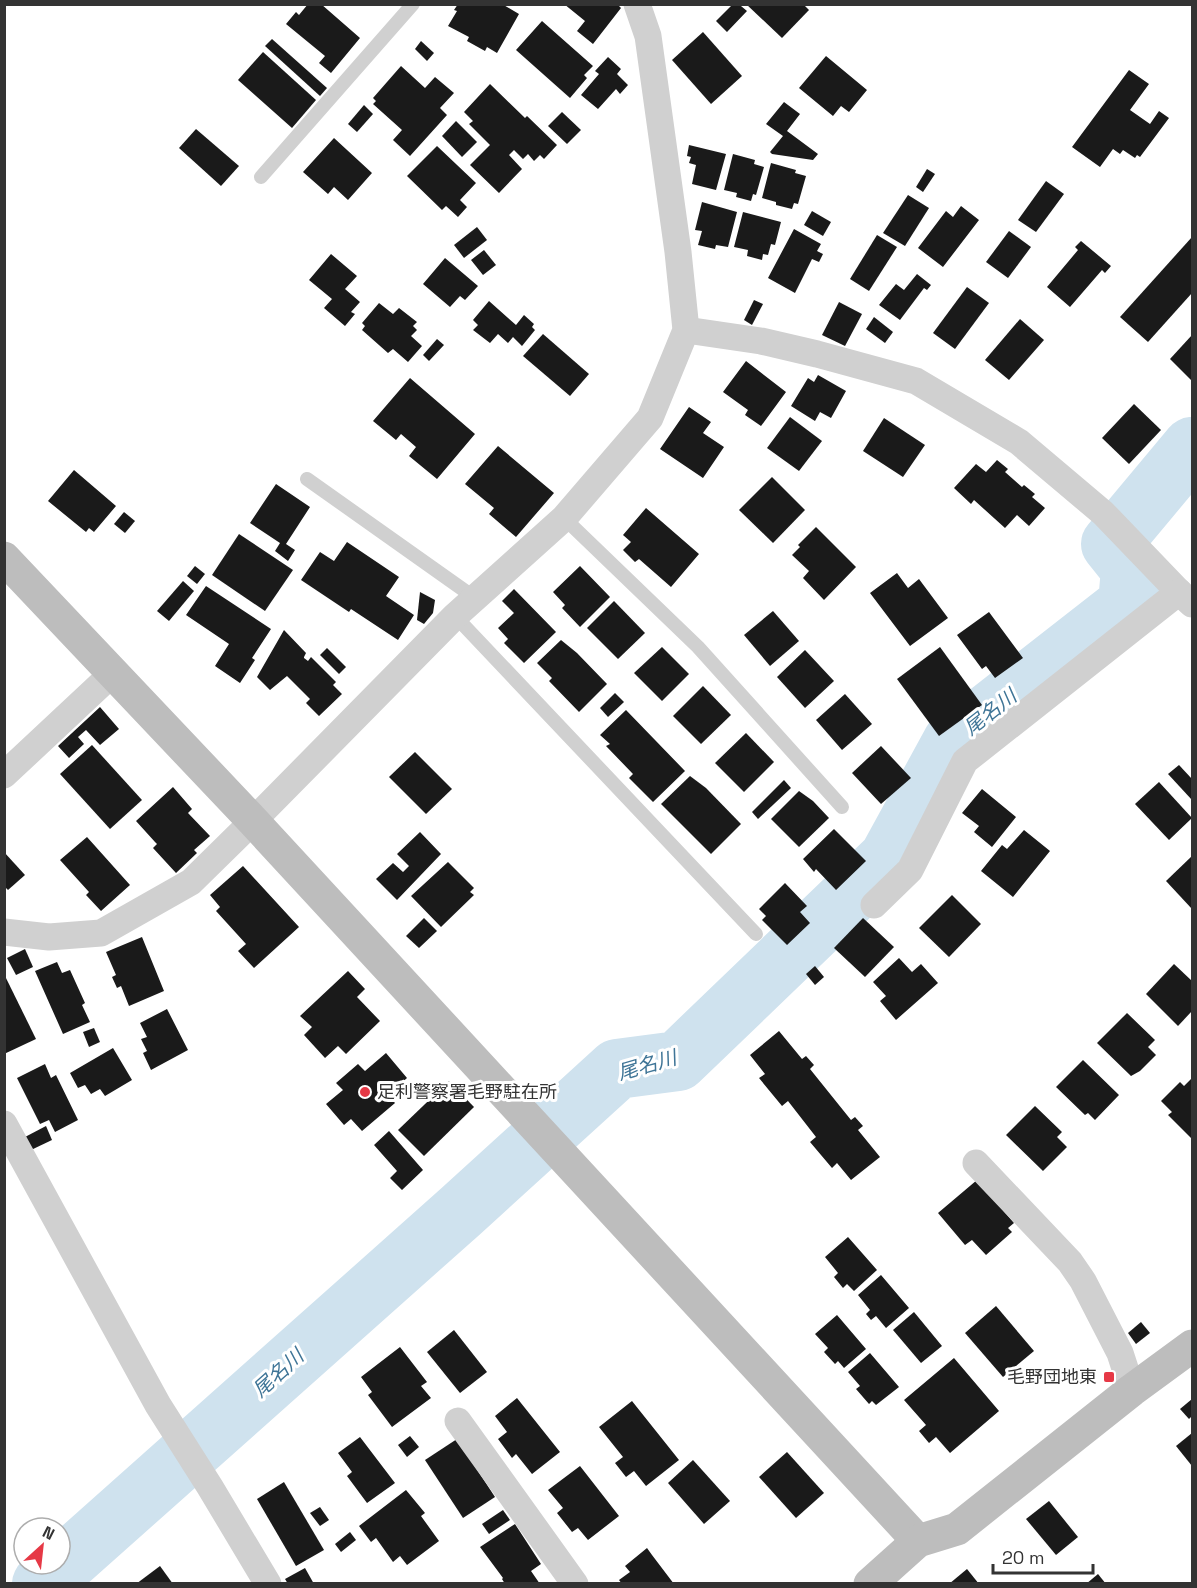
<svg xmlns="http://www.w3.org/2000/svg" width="1197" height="1588" font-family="'Space Grotesk','Noto Sans JP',sans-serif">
  <rect width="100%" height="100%" fill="#fff"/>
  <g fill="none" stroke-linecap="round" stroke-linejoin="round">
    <path stroke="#cfe2ee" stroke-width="60" d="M42 1584 461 1211 617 1069 678 1061 889 858 953 741 1128 604 1131 569 1111 544 1192 447"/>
  </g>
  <g fill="#1a1a1a">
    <path d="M308 4H321L360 38 331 73 319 63 325 56 286 24 296 12 299 15Z"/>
    <path d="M458 4H502L519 14 497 53 487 47 485 51 467 41 469 37 448 26 457 11 454 10Z"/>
    <path d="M564 4H617L621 8 593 44 577 31 585 21Z"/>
    <path d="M733 4H743L741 6 747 11 727 32 716 21Z"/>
    <path d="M746 4H803L809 10 782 38Z"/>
    <path d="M542 21 593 66 584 75 587 78 570 98 516 50Z"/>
    <path d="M703 32 742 76 711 104 672 60Z"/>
    <path d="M272 39 327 88 320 96 265 46Z"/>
    <path d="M421 41 434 53 427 61 415 49Z"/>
    <path d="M263 52 316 100 292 128 238 80Z"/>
    <path d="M826 56 867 90 849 112 841 106 833 116 799 88Z"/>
    <path d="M608 57 621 69 617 74 628 85 620 94 616 89 598 109 581 95 599 74 595 71Z"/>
    <path d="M401 66 425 88 435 77 454 93 440 108 447 115 410 156 393 140 402 130 373 104 376 101 373 98Z"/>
    <path d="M1129 70 1149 84 1130 110 1150 124 1159 111 1169 118 1140 157 1137 155 1135 158 1123 150 1120 154 1113 149 1100 167 1072 147Z"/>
    <path d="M490 84 525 118 527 116 557 145 544 159 540 155 534 161 528 154 523 159 514 150 509 155 522 169 499 193 470 165 490 145 469 124 473 121 464 112Z"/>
    <path d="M784 102 800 114 787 131 818 154 813 160 772 154 770 152 783 136 766 124Z"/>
    <path d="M364 105 373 114 357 132 348 124Z"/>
    <path d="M562 112 581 130 567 144 548 126Z"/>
    <path d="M456 121 477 142 462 157 442 136Z"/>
    <path d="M196 129 239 166 221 186 179 148Z"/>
    <path d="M334 138 372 173 348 200 334 187 328 194 303 172Z"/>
    <path d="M689 145 726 154 716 190 692 184 696 165 689 163 691 157 687 156Z"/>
    <path d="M437 146 476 183 460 200 467 207 458 217 446 206 442 210 407 176Z"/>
    <path d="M733 154 755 160 754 164 764 167 756 195 753 194 751 201 736 197 737 193 724 190Z"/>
    <path d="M771 163 796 170 795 173 806 176 798 204 794 203 792 209 776 205V202L762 198Z"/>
    <path d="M927 169 935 174 923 192 916 187Z"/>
    <path d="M1046 181 1064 194 1036 232 1018 220Z"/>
    <path d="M908 195 929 208 905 246 883 233Z"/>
    <path d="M702 202 737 212 728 247 716 245 715 249 698 245 702 231 695 230Z"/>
    <path d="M961 206 979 220 943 267 918 248 946 211 953 217Z"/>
    <path d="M812 211 831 222 823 236 804 225Z"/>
    <path d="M743 212 781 222 775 245 771 244 768 255 763 254 762 260 747 256 748 250 734 247Z"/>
    <path d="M477 227 487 240 464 258 454 245Z"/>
    <path d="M794 229 821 244 817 251 823 254 819 262 812 259 795 293 768 278Z"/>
    <path d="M1009 231 1031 247 1008 278 986 262Z"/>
    <path d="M877 235 897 247 869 291 850 279Z"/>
    <path d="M1192 237V293L1148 342 1120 317Z"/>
    <path d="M1081 241 1111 266 1105 273 1102 270 1070 307 1047 287 1078 250 1075 247Z"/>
    <path d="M484 250 496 265 483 275 471 260Z"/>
    <path d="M331 254 357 276 345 289 360 302 351 312 355 314 345 326 324 308 332 299 309 280Z"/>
    <path d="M445 258 478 286 465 300 460 296 450 307 423 284Z"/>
    <path d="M917 274 931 285 927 290 924 288 900 320 879 305 896 284 904 290Z"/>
    <path d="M967 287 989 303 955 349 933 333Z"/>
    <path d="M754 300 763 304 752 325 744 320Z"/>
    <path d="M489 301 516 325 524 315 534 324 532 327 535 330 522 346 513 337 508 343 498 334 490 343 473 330 478 325 473 320Z"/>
    <path d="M839 302 862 314 845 346 822 335Z"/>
    <path d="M379 303 393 314 399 308 417 322 413 326 417 330 411 336 422 346 408 362 393 349 388 353 362 330 365 326 362 323Z"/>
    <path d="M874 317 893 332 885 343 866 329Z"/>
    <path d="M1020 319 1044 340 1009 380 985 360Z"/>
    <path d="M543 334 589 374 570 396 523 356Z"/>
    <path d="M1192 335V381L1170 359Z"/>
    <path d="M437 339 444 345 429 361 423 355Z"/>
    <path d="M746 361 786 392 761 426 745 415 748 410 723 392Z"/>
    <path d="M818 375 846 391 831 418 820 412 815 421 791 406 808 378 814 382Z"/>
    <path d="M410 378 475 434 437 479 409 456 416 447 401 434 396 440 373 421Z"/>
    <path d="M1134 404 1161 430 1129 464 1102 438Z"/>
    <path d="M689 407 711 422 703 433 724 447 703 478 660 449Z"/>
    <path d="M790 417 822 441 799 471 767 448Z"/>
    <path d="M884 418 925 445 903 477 863 451Z"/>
    <path d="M498 446 554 493 516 537 489 514 494 508 465 484Z"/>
    <path d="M997 460 1008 469 1005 472 1022 487 1024 485 1035 494 1032 497 1045 508 1029 526 1017 515 1005 528 974 500 971 504 954 488 976 464 986 472Z"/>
    <path d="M74 470 116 506 94 532 89 528 86 532 48 501Z"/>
    <path d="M772 477 805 510 773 543 739 510Z"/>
    <path d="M276 484 310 507 286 544 295 550 288 561 275 551 280 543 250 523Z"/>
    <path d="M646 508 699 554 671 587 639 559 635 562 623 550 631 542 623 535Z"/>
    <path d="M124 512 135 521 125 533 114 524Z"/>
    <path d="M816 527 856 567 824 600 803 578 809 571 792 555 800 547 798 545Z"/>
    <path d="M239 534 293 570 265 611 212 575Z"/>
    <path d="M347 542 399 577 386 596 414 615 398 640 351 609 349 612 301 580 320 552 334 561Z"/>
    <path d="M195 566 205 574 197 584 187 576Z"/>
    <path d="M580 566 610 597 580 627 562 608 565 605 553 592Z"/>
    <path d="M897 573 908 588 919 579 948 618 910 646 870 593Z"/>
    <path d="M183 581 194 591 169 621 157 611Z"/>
    <path d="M206 586 271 629 252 658 255 660 240 683 215 666 229 644 186 615Z"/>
    <path d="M514 589 556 632 524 663 504 643 508 639 498 628 514 613 502 601Z"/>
    <path d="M420 592 435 600 433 613 424 624 417 620Z"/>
    <path d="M614 601 645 633 618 659 587 628Z"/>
    <path d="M773 611 799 641 770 666 744 635Z"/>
    <path d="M989 612 1023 658 995 678 986 666 982 669 957 635Z"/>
    <path d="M284 630 306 653 304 657V658L308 661 311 657 336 682 333 685 342 694 319 716 306 703 310 699 287 676 270 690 257 677Z"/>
    <path d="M561 640 577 653 607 684 579 712 549 681 552 678 537 663Z"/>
    <path d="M662 647 689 674 662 701 634 673Z"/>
    <path d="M940 647 982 705 939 736 897 679Z"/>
    <path d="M327 648 346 667 339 674 320 655Z"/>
    <path d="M805 650 834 681 805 708 777 677Z"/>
    <path d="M703 686 731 715 701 744 673 716Z"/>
    <path d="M615 693 624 702 608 717 600 708Z"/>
    <path d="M845 694 872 724 842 750 816 720Z"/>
    <path d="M100 707 119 729 100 745 86 730 78 737 84 744 69 758 58 746Z"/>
    <path d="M626 710 685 771 653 802 629 778 633 774 606 746 610 744 600 735Z"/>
    <path d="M746 733 774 762 744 792 715 763Z"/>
    <path d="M92 745 142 800 110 829 60 774Z"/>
    <path d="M881 746 911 778 881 804 852 773Z"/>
    <path d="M415 752 452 789 426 814 389 777Z"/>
    <path d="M1179 765 1192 779V800L1168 774Z"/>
    <path d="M690 776 706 788 741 824 711 854 661 804Z"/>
    <path d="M784 780 791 788 758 819 752 812Z"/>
    <path d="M1159 782 1192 818 1169 840 1135 804Z"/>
    <path d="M173 787 192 809 188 813 210 836 194 850 197 853 176 873 153 848 157 844 155 842 136 821Z"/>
    <path d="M982 789 1016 817 992 847 974 832 979 826 962 813Z"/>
    <path d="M799 791 813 801 829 818 799 847 771 819Z"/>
    <path d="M834 829 866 861 836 890 816 869 814 872 803 859Z"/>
    <path d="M1024 830 1050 851 1013 897 981 871 1002 845 1007 849Z"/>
    <path d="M420 832 441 854 397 900 376 879 393 863 403 872 409 866 397 854Z"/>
    <path d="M87 837 130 885 101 911 86 895 89 892 60 860Z"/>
    <path d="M4 852 25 875 8 890 4 886Z"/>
    <path d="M1192 856V909L1166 881Z"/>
    <path d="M448 862 474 888 470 892 474 895 441 927 411 896Z"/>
    <path d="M243 866 299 927 254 968 238 951 246 944 216 911 220 907 210 895Z"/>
    <path d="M785 883 807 906 800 912 810 923 787 945 762 920 766 916 759 909Z"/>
    <path d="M952 895 981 924 949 957 919 928Z"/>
    <path d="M424 918 437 931 419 948 406 936Z"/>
    <path d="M863 918 894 947 865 977 834 948Z"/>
    <path d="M142 937 164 991 129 1006 121 986 117 988 112 977 116 975 106 952Z"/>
    <path d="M25 949 33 967 16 975 7 958Z"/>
    <path d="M899 958 912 972 921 964 938 983 896 1020 880 1001 886 996 873 982Z"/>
    <path d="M57 962 62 973 70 970 85 1003 82 1005 90 1022 63 1034 35 971Z"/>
    <path d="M1174 964 1192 981V1011L1178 1026 1146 994Z"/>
    <path d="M815 966 824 977 815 985 806 974Z"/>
    <path d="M348 971 365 989 357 997 380 1021 346 1054 338 1046 325 1058 304 1035 312 1027 300 1016Z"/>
    <path d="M4 974 36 1039 4 1054Z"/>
    <path d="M167 1009 188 1050 151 1070 143 1053 147 1051 141 1039 147 1037 140 1023Z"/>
    <path d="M1127 1013 1155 1040 1148 1047 1156 1055 1140 1071 1131 1076 1097 1043Z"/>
    <path d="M94 1028 100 1042 89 1047 83 1032Z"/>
    <path d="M779 1031 802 1059 806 1056 814 1065 810 1069 851 1120 855 1117 863 1126 858 1130 880 1157 851 1180 837 1163 832 1168 810 1142 816 1137 788 1101 782 1106 759 1078 765 1074 750 1055Z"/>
    <path d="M113 1048 132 1080 105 1096 100 1089 91 1094 85 1085 78 1088 70 1073Z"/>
    <path d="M386 1053 407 1078 388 1095 395 1103 362 1131 351 1119 344 1125 326 1104 343 1090 336 1083 358 1064 365 1071Z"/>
    <path d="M1083 1060 1119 1095 1095 1120 1088 1113 1085 1115 1056 1087Z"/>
    <path d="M45 1064 51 1078 56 1075 78 1120 55 1132 49 1120 40 1124 17 1078Z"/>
    <path d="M1191 1079 1192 1080V1139L1168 1115 1172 1112 1161 1101 1180 1082 1184 1086Z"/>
    <path d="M449 1081 474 1107 424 1156 398 1130Z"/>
    <path d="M1035 1106 1062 1132 1057 1137 1067 1147 1043 1171 1006 1135Z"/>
    <path d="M46 1126 52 1140 31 1150 25 1137Z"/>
    <path d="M389 1131 423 1170 402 1190 390 1178 397 1171 374 1145Z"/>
    <path d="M977 1180 1014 1223 1008 1228 1012 1232 986 1255 972 1240 965 1245 938 1213Z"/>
    <path d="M848 1237 877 1270 854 1291 847 1284 843 1288 834 1277 838 1273 825 1257Z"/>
    <path d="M881 1275 909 1308 886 1328 876 1316 871 1320 866 1314 870 1310 858 1295Z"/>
    <path d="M996 1306 1034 1351 1003 1377 965 1333Z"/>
    <path d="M914 1312 942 1346 921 1363 893 1330Z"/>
    <path d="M837 1315 866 1349 844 1368 838 1361 835 1364 824 1352 828 1348 815 1334Z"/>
    <path d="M1141 1322 1150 1333 1136 1344 1128 1333Z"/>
    <path d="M454 1330 487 1372 460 1393 427 1352Z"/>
    <path d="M400 1347 427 1382 421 1386 431 1398 392 1427 368 1395 372 1392 361 1377Z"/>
    <path d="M870 1353 899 1387 876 1405 872 1401 869 1404 856 1389 860 1386 848 1372Z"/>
    <path d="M954 1358 999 1411 950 1453 936 1437 929 1443 919 1431 926 1425 904 1400Z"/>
    <path d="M517 1398 560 1452 532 1474 516 1454 512 1458 498 1439 507 1432 495 1416Z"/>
    <path d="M1192 1399V1416L1189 1419 1180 1409Z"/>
    <path d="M632 1401 679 1460 646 1486 634 1471 626 1477 615 1463 623 1457 599 1427Z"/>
    <path d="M1192 1433V1466L1176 1446Z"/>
    <path d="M410 1436 419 1447 407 1457 398 1445Z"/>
    <path d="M360 1437 395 1483 367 1503 347 1476 352 1472 338 1453Z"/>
    <path d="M457 1439 495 1497 463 1518 425 1460Z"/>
    <path d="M787 1452 824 1493 796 1518 759 1477Z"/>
    <path d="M693 1460 730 1501 704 1524 668 1483Z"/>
    <path d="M580 1466 619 1516 588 1540 578 1528 572 1532 557 1513 563 1508 548 1490Z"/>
    <path d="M284 1482 324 1550 296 1566 257 1499Z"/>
    <path d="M406 1490 425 1513 421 1516 439 1541 407 1565 400 1556 393 1562 376 1538 371 1542 359 1526Z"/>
    <path d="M1049 1501 1078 1537 1056 1555 1026 1519Z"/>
    <path d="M320 1507 329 1520 320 1526 310 1513Z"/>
    <path d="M503 1510 510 1520 489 1534 482 1524Z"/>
    <path d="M515 1524 541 1564 531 1571 540 1584H505L502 1579 503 1578 480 1547Z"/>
    <path d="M350 1532 356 1540 341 1552 335 1544Z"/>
    <path d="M647 1548 652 1555 674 1584H622L619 1580 630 1572 625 1566Z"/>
    <path d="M160 1566 173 1584H136Z"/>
    <path d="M305 1568 314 1584H288L285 1579Z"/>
    <path d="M967 1569 979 1584H949Z"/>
    <path d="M1098 1574 1106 1584H1086Z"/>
  </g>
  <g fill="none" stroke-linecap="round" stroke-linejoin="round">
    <g stroke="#d0d0d0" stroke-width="14">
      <path d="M261 177 413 4"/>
      <path d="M307 479 475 598"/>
      <path d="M564 518 698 647 842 807"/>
      <path d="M455 616 756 934"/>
    </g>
    <g stroke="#d0d0d0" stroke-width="27">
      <path d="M686 330 761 341 817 354 916 381 1019 442 1103 513 1179 592 1192 604"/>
      <path d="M4 775 113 673"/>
      <path d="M874 905 910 870 965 761 1179 592"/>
      <path d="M4 932 49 937 101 933 191 882 253 821 455 616 564 518 650 418 686 330 678 252 648 36 637 4"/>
      <path d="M4 1124 158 1405 210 1487 268 1584"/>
      <path d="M976 1163 1070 1262 1083 1281 1120 1353 1132 1390"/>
      <path d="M458 1421 575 1584"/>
    </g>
    <g stroke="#bdbdbd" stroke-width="33">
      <path d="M4 558 253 821 918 1541"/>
      <path d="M870 1584 918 1541 957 1529 1132 1390 1192 1346"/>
    </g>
  </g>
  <g fill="#e63946" stroke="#fff" stroke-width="2">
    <circle cx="365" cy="1092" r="6"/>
    <rect x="1103" y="1371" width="12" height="12" rx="3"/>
  </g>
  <g text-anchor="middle" stroke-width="6" stroke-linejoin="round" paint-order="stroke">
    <g font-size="18" fill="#333" stroke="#fff" text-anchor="start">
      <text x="377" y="1098">足利警察署毛野駐在所</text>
      <text x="1097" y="1383" text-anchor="end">毛野団地東</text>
    </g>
    <g font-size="20" font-style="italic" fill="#3f7597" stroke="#fff">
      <text transform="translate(990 712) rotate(-38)" y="7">尾名川</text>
      <text transform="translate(647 1065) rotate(-16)" y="7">尾名川</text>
      <text transform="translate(278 1373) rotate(-42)" y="7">尾名川</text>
    </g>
  </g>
  <rect width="1197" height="1588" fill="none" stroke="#333333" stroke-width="12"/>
  <g transform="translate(42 1546) rotate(27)"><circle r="28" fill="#ffffff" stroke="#adadad" stroke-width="1.5"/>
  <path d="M0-4.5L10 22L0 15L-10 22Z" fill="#e63946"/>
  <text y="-9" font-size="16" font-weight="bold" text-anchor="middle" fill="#333333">N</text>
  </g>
  <path d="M993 1564v9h100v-9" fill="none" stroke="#333333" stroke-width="3"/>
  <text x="1002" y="1564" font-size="18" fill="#333333" stroke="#ffffff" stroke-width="4.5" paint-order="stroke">20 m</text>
</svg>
